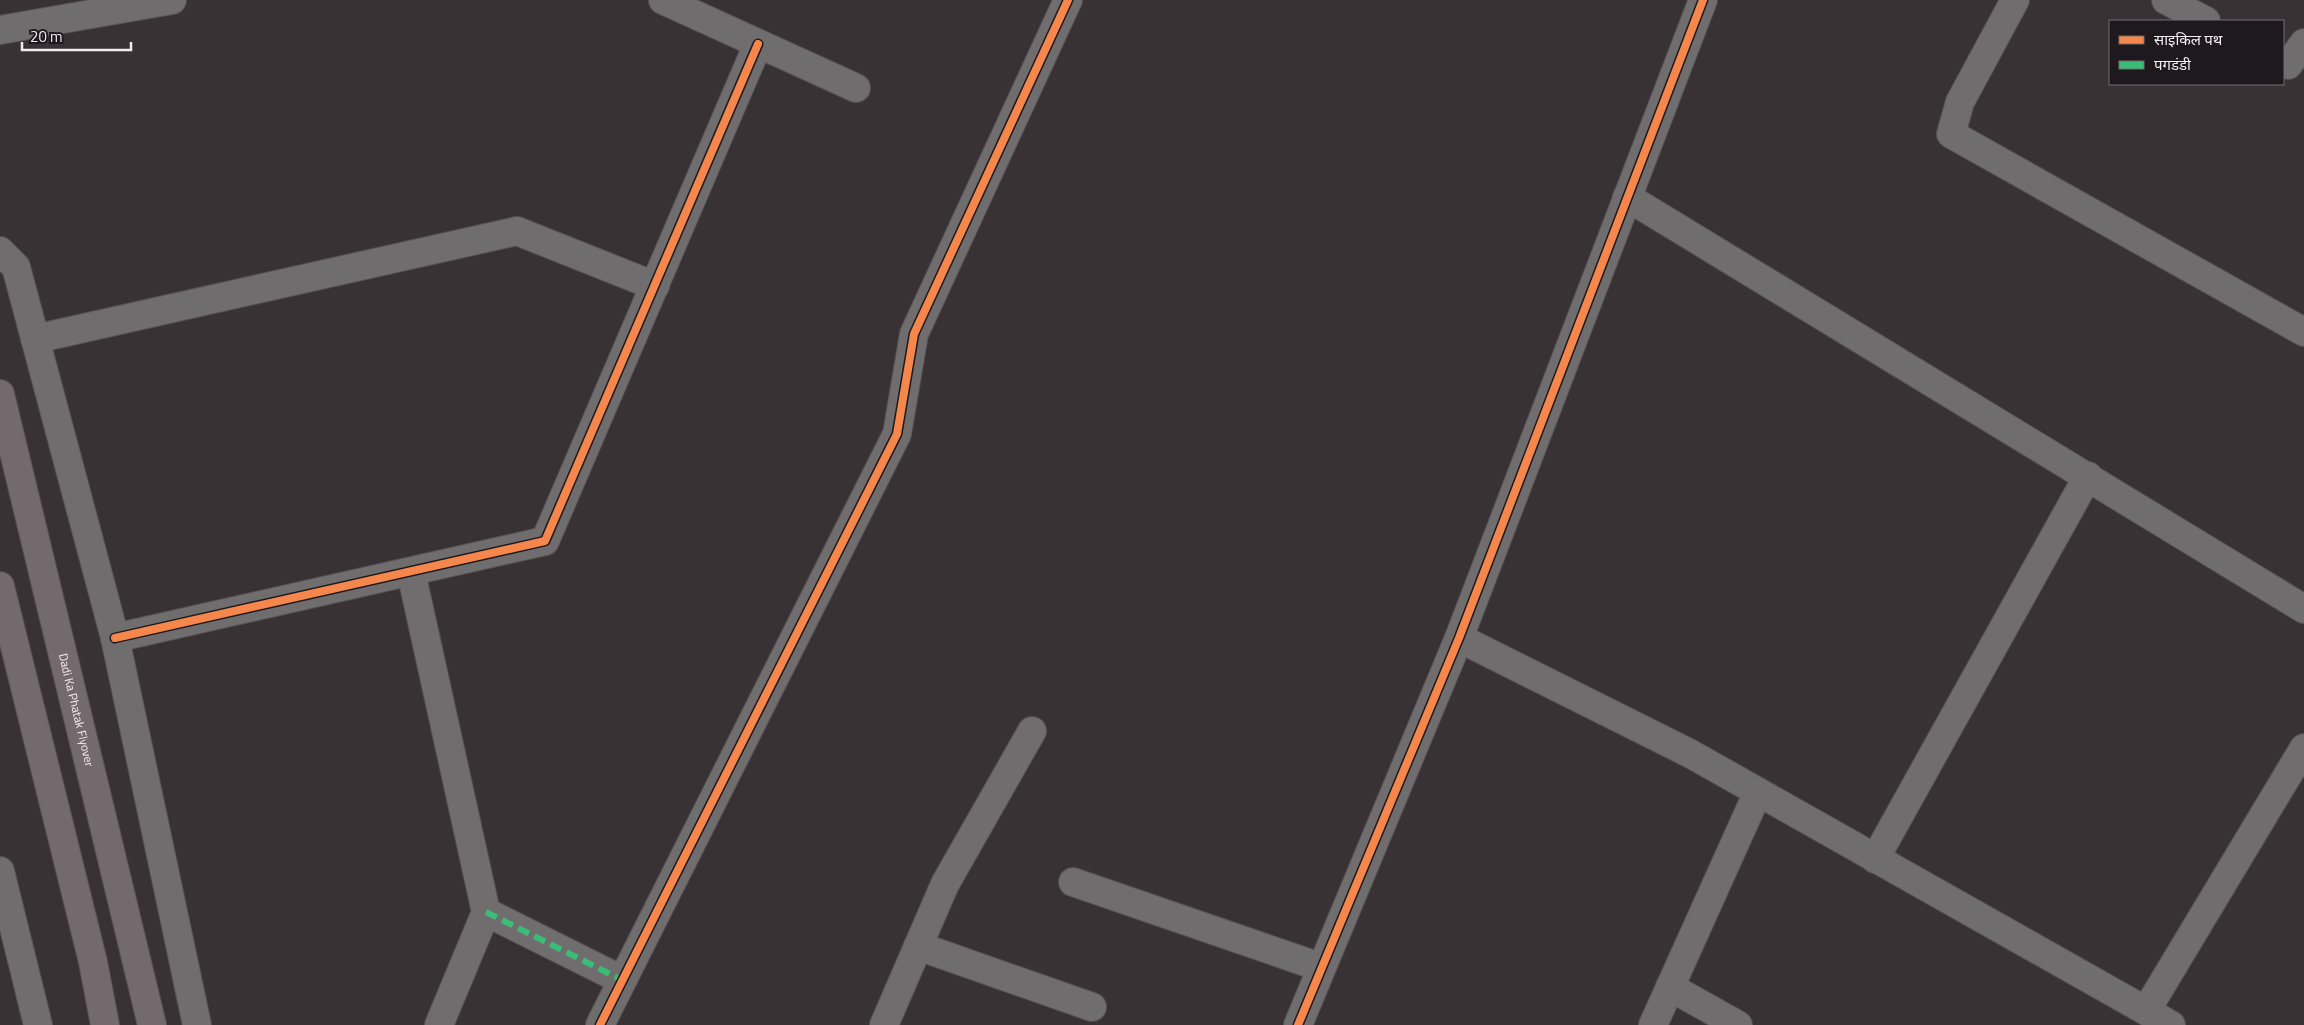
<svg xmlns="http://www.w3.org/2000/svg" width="2304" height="1025" font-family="'Titillium Web','Noto Sans Devanagari',sans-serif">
  <rect width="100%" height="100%" fill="#383235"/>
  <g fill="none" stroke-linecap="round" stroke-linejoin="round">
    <g stroke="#565154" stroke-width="30">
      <g id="minor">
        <path d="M663 0 856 88"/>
        <path d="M2015 0 1960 102 1951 134 2304 332"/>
        <path d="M2166 0 2206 21"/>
        <path d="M0 30 172 0"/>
        <path d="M2288 65 2304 43"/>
        <path d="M1627 197 2304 609"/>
        <path d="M0 251 16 267 115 638 197 1025"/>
        <path d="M35 339 517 231 655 286"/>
        <path d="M411 572 486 912 439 1025"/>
        <path d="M115 638 545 541 758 44"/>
        <path d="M1459 638 1691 754 2171 1025"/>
        <path d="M1875 859 2088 476"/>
        <path d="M0 871 38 1025"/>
        <path d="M1073 882 1320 967"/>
        <path d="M486 912 622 980"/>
        <path d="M918 946 1092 1007"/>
        <path d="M1670 987 1738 1025"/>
        <path d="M2146 1011 2304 748"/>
        <path d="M600 1025 897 434 914 334 1068 0"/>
        <path d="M884 1025 945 884 1032 731"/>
        <path d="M1298 1025 1459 638 1703 0"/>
        <path d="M1653 1025 1758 792"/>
      </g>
    </g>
    <g stroke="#565154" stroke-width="30">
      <g id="major">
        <path id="s1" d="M0 394 152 1025"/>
        <path d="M0 586 93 962 105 1025"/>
      </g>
    </g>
    <use href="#minor" stroke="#706d6e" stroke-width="28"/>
    <use href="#major" stroke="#74696d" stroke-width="28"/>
    <path stroke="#3abd76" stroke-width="6" stroke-dasharray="12 6" stroke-linecap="butt" d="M486 912 622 980"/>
    <g stroke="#1e191c" stroke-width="11">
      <g id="cycleway">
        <path d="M115 638 545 541 758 44"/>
        <path d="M600 1025 897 434 914 334 1068 0"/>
        <path d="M1298 1025 1459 638 1703 0"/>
      </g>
    </g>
    <use href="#cycleway" stroke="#f5874c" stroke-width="8"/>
  </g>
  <g text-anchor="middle" stroke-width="4" stroke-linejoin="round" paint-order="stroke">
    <g font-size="12" fill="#f3ecf0" stroke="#1e191c">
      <text dy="4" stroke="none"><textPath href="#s1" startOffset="325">Dadi Ka Phatak Flyover</textPath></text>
    </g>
  </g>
  <rect x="2109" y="20" width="175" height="65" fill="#1e191c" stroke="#736d71"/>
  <rect x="2119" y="36" width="25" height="8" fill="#f5874c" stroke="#736d71"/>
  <text x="2154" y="45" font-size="15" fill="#f3ecf0">साइकिल पथ</text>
  <rect x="2119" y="61" width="25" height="8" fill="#3abd76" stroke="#736d71"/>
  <text x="2154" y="70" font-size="15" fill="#f3ecf0">पगडंडी</text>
  <path d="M22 42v8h109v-8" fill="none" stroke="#f3ecf0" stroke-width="2.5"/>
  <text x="30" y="42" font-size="15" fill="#f3ecf0" stroke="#1e191c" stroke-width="4" paint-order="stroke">20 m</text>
</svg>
